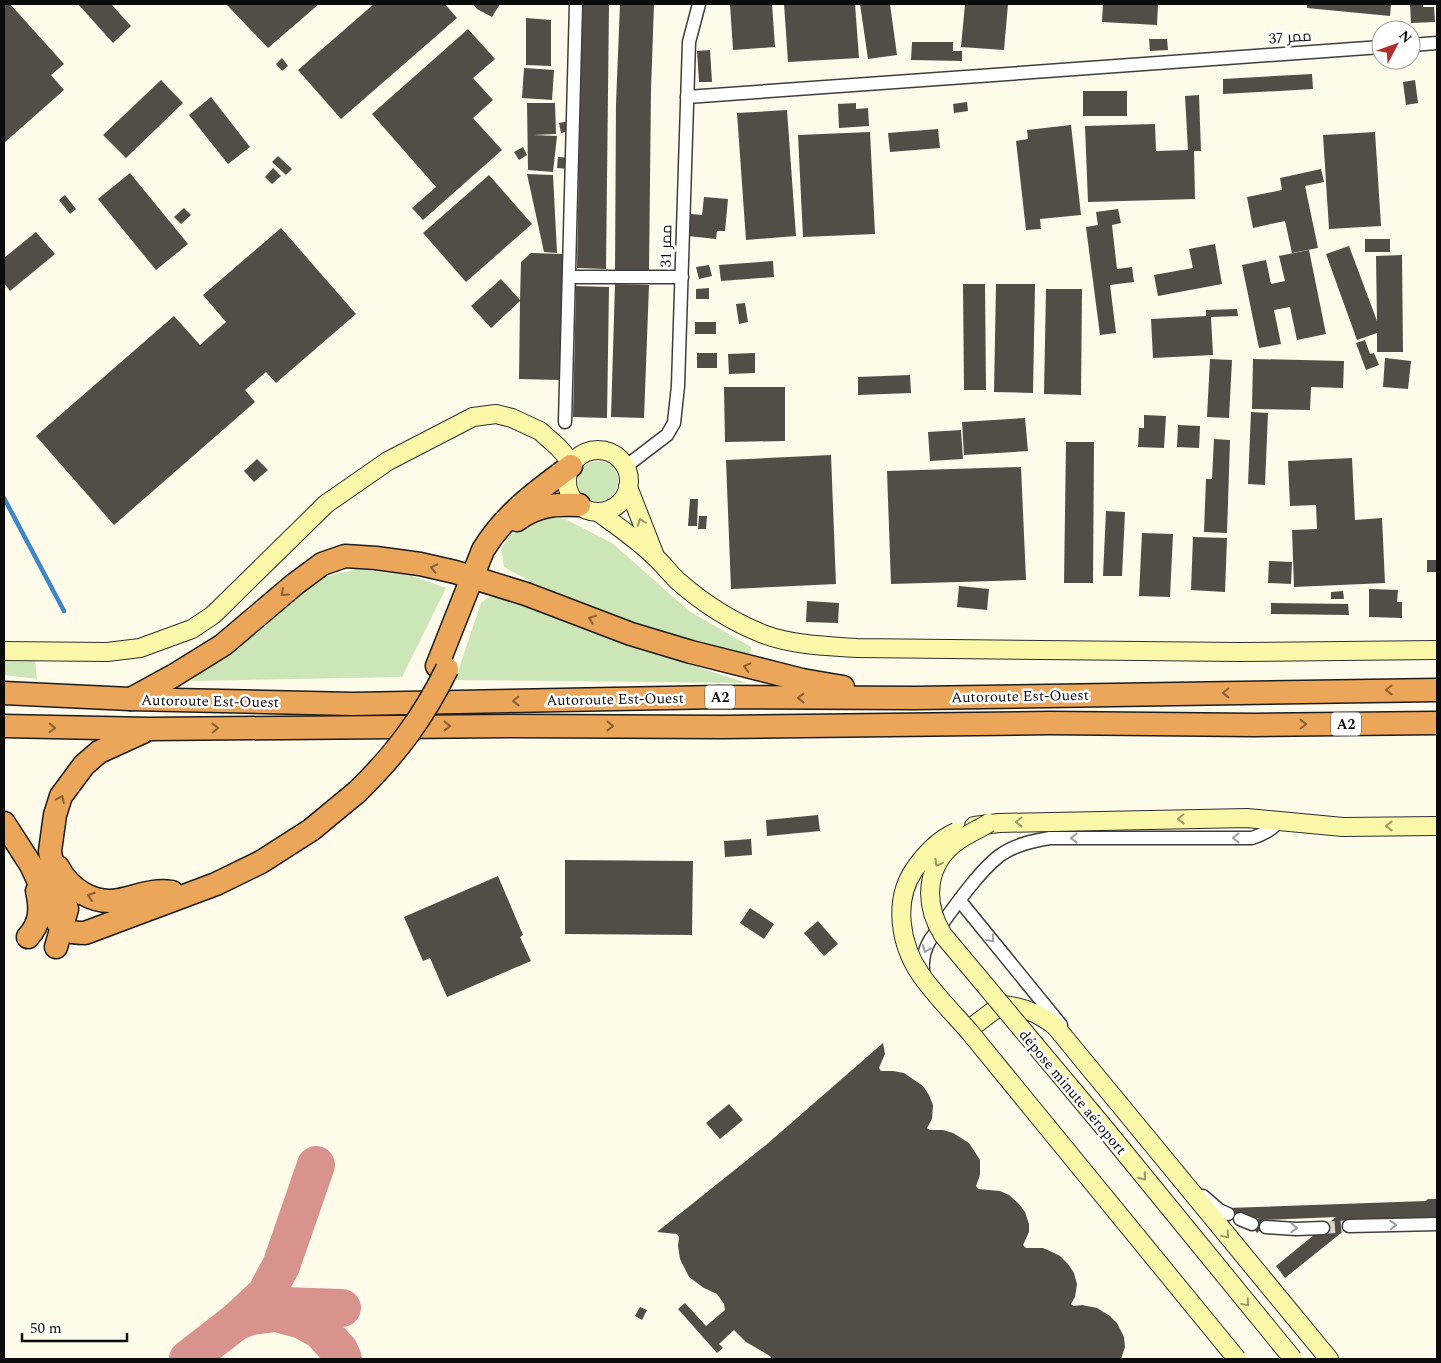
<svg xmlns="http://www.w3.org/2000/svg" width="1441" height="1363" font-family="Spectral,Cairo,serif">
  <rect width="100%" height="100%" fill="#fefbeb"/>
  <g fill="#cce6b7">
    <circle cx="598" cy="481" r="20"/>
    <path d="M542 515 565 519 612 543 689 611 751 647 750 656 638 624 554 594 504 567 501 548 515 529Z"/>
    <path d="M357 569 412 576 446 588 402 677 190 681 319 578Z"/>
    <path d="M494 593 638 648 747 683 455 680 481 603Z"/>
    <path d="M4 659 35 660 37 679 4 675Z"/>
  </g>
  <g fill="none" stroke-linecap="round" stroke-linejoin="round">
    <path stroke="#3e86c5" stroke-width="4.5" d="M4 498 64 611"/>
    <g stroke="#d8948c" stroke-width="38">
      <path d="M316 1165 281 1266 271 1284 266 1294 237 1321 265 1309 283 1306 342 1308"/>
      <path d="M188 1359 237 1321 251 1316 276 1313 302 1320 320 1330 339 1350 343 1359"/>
    </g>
  </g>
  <g fill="#534d48">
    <path d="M4 4H10L64 64 51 75 64 90 4 143Z"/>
    <path d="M78 4H111L131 26 113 43Z"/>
    <path d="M226 4H319L268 48Z"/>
    <path d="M374 4H445L457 18 341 119 298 70Z"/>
    <path d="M473 4H500L492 17 477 9Z"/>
    <path d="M582 4H609L606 269 577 268Z"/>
    <path d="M620 4H654L651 90 649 272H615L616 104Z"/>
    <path d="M730 4H772L775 47 733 50Z"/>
    <path d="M784 4H855L859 58 788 62Z"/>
    <path d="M860 4H890L897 55 868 59Z"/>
    <path d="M965 4H1008L1004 50 961 47Z"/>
    <path d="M1103 4H1158L1157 25 1102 22Z"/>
    <path d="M1307 4H1391L1390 16 1307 8Z"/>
    <path d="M1410 4H1423V7H1434L1435 22 1411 23Z"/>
    <path d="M526 18 551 20V66L526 65Z"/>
    <path d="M468 29 495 59 473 78 493 100 473 118 502 150 423 220 412 208 436 187 372 114Z"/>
    <path d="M1149 39H1167L1168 50 1150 51Z"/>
    <path d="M912 42H953V51H962V61L911 60Z"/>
    <path d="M710 50 712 82H699L697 51Z"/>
    <path d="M282 58 288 66 282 71 276 64Z"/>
    <path d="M524 68 554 70 552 100 522 98Z"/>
    <path d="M1312 74 1313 89 1223 94V79Z"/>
    <path d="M161 80 183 103 126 158 103 135Z"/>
    <path d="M1415 80 1418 103 1406 105 1403 82Z"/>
    <rect x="1083" y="91" width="44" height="25"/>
    <path d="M1199 95 1201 151H1194L1195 199 1088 202 1085 126 1155 124 1156 151 1188 150 1185 96Z"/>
    <path d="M211 97 250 147 228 164 189 115Z"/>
    <path d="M967 102 968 111 954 113 953 104Z"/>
    <path d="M527 103H555L556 134 533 135 557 136 553 172 528 170Z"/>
    <path d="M856 103V109L868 108 869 126 839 128 838 104Z"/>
    <path d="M787 110 796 236 746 240 737 113Z"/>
    <path d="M569 121 571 131 561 133 559 123Z"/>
    <path d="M1071 125 1081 215 1040 219 1041 229 1026 230 1016 141 1028 139 1027 130Z"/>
    <path d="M938 129 940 148 890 152 888 133Z"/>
    <path d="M870 132 875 234 803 237 798 135Z"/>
    <path d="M1375 132 1381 226 1329 229 1323 135Z"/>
    <path d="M523 147 527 155 519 160 514 152Z"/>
    <path d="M278 156 292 169 286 175 272 162Z"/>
    <path d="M558 157 570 158 569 169 557 168Z"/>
    <path d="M273 168 281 176 272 184 265 177Z"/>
    <path d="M1321 169 1324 182 1305 186 1318 248 1292 253 1285 221 1253 228 1247 197 1282 190 1280 178Z"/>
    <path d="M130 173 188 244 156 270 98 199Z"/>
    <path d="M527 174 553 175 557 253 544 252Z"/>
    <path d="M489 175 532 224 466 282 423 233Z"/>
    <path d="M65 195 76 209 70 214 59 200Z"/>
    <path d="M704 197 728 199 725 231H717L716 239 688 236 691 214 702 215Z"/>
    <path d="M184 208 191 215 181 224 174 217Z"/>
    <path d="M1118 209 1121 223 1112 225 1117 269 1132 267 1134 282 1110 285 1116 333 1100 335 1086 227 1098 225 1096 212Z"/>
    <path d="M281 228 356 314 276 383 266 372 245 390 255 402 114 525 36 436 174 316 200 345 226 322 203 295Z"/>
    <path d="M36 232 55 254 10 291 4 283V258Z"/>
    <rect x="1365" y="239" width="25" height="13"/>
    <path d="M1215 244 1222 284 1158 296 1154 275 1193 268 1189 249Z"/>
    <path d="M1349 246 1377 321 1376 256 1402 255 1403 352H1377V333L1357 340 1326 254Z"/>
    <path d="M1309 250 1326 334 1297 340 1290 307 1274 310 1281 344 1259 348 1242 265 1266 260 1271 284 1285 281 1279 256Z"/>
    <path d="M531 253 563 254 560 380 519 379 520 301 491 328 471 306 501 279 520 300 521 262Z"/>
    <path d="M773 261 774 277 721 281 719 265Z"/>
    <path d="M709 265 712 276 699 279 696 267Z"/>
    <path d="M615 284 649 285 644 418 611 417Z"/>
    <path d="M963 284H985L986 390H964Z"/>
    <path d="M996 284H1035L1033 393 994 392Z"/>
    <path d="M576 286 609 287 607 418 573 417Z"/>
    <path d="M709 288V299H696V289Z"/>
    <path d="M1046 289H1082L1081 395 1044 394Z"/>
    <path d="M745 303 748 322 739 324 736 304Z"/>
    <path d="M1237 309 1238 316 1211 317 1213 355 1153 358 1151 319 1206 316V310Z"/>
    <rect x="695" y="322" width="21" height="12"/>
    <path d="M1365 340 1370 354 1374 353 1379 365 1366 370 1356 343Z"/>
    <rect x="697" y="353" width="20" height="15"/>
    <path d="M755 353V373L729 374 728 354Z"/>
    <path d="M1385 358 1411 361 1408 389 1383 387Z"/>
    <path d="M1210 359 1232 360 1229 418 1207 417Z"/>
    <path d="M1253 359 1344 361 1343 388 1311 387 1310 410 1252 409Z"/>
    <path d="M910 375 911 393 858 395V377Z"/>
    <path d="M724 387H785V441L725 442Z"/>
    <path d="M1251 412 1268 413 1265 485 1248 484Z"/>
    <path d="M1144 415 1166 416 1164 448 1138 447 1139 428H1144Z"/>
    <path d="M1025 418 1028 451 964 455 962 422Z"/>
    <path d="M1178 425 1200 426 1199 448 1177 447Z"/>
    <path d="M961 430 963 459 930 461 928 432Z"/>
    <path d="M1214 439 1230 440 1227 533 1204 532 1206 479H1212Z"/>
    <path d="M1066 442H1094L1093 583H1064Z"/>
    <path d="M831 455 836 584 731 589 726 460Z"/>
    <path d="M1352 458 1355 520 1382 518 1385 583 1294 587 1292 530 1317 529 1316 505 1290 506 1288 461Z"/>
    <path d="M257 459 268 470 254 482 244 471Z"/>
    <path d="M1021 467 1026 580 891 584 887 471Z"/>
    <path d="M690 499H698L697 526H688Z"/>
    <path d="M1106 511 1125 512 1122 576H1103Z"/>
    <path d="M699 516H707L706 529H698Z"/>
    <path d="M1142 533 1173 534 1170 597 1139 596Z"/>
    <path d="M1193 537 1227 538 1225 592 1191 590Z"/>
    <rect x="1427" y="560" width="10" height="12"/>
    <path d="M1269 561 1292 562 1291 584 1268 583Z"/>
    <path d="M959 586 989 589 987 610 957 607Z"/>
    <path d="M1369 589 1398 590 1397 602H1402V618L1369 617Z"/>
    <path d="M1343 591 1344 599H1331V592Z"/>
    <path d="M807 601 839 603 838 623 806 622Z"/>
    <path d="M1271 603 1348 604 1349 615 1271 614Z"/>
    <path d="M818 815 820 831 767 836 766 820Z"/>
    <path d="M751 839 752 855 725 857 724 841Z"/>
    <path d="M565 860 693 861 692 935 565 934Z"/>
    <path d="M498 876 523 935 520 937 531 961 447 997 430 958 423 961 404 917Z"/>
    <path d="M750 908 774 924 764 939 740 923Z"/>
    <path d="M818 921 838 944 824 956 804 933Z"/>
    <path d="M883 1043 885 1054 879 1068 881 1071H893L904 1073 923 1086 929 1095 933 1105 932 1119 927 1128 930 1130H943L953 1133 969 1143 980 1160V1175L976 1186 978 1189 1000 1191 1009 1195 1019 1204 1025 1212 1029 1224V1232L1023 1245 1026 1248H1043L1052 1252 1060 1256 1068 1264 1074 1273 1077 1284 1075 1297 1071 1304 1074 1306 1082 1305 1097 1308 1110 1316 1117 1323 1124 1337 1125 1347 1121 1359H771V1357L765 1353 746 1342 734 1330 719 1344 723 1348 717 1353 678 1309 685 1303 706 1326 725 1310 724 1304 717 1294 704 1288 689 1277 680 1259 678 1246 679 1237 677 1234 657 1232 766 1145Z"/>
    <path d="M729 1104 743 1120 720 1139 706 1123Z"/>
    <path d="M1428 1199H1437V1218L1356 1221 1285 1278 1276 1266 1336 1217 1262 1220 1267 1225 1257 1233 1251 1225 1259 1218 1232 1219 1227 1208 1426 1201Z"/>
    <path d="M640 1307 647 1310 642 1320 635 1316Z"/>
  </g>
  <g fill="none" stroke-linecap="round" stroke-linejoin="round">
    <path stroke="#dad7c9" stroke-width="12" stroke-dasharray="12 6" stroke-linecap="butt" d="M1323 1228 1349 1226"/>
    <g stroke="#3e3e3e" stroke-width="15">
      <g id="minor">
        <path d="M1411 45 1437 43"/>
        <path d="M687 97 1381 47"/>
        <path d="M569 277H682"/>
        <path d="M565 422 576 4"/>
        <path d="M625 467 667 435 674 423 678 386 689 42 699 4"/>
        <path d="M960 901 1061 1025"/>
        <path d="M924 977C921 963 923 952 930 940 949 915 975 875 999 856 1014 845 1032 841 1050 838H1252C1264 834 1271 830 1280 821"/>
        <path d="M1203 1196 1219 1210 1228 1214"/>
        <path d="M1240 1219 1252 1224"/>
        <path d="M1349 1226 1437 1224"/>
        <path d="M1266 1227 1296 1229 1323 1228"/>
      </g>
    </g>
    <g stroke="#2d2d2d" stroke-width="20">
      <g id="secondary">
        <circle cx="598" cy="481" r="31"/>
        <path d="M628 487 655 556"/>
        <path d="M598 512C617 526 638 540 655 557 664 565 670 574 679 582 703 603 733 622 763 634 792 645 826 646 857 648L1240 652 1437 650"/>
        <path d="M4 651 107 652 140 648 192 629 213 615 326 504 388 461 473 417 496 414 512 418 540 431 558 447 572 463"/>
        <path d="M974 826 999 823 1247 818 1343 827 1437 826"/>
        <path d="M968 1030 1001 1005C1022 1006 1038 1013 1055 1026L1329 1359"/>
      </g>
    </g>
    <g stroke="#1c1c1c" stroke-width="25">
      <g id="motorway">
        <path d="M517 520C537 505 555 504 579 505"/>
        <path d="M437 666 483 550C505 514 537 491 571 466"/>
        <path d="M4 693 130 699 353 704 719 697 915 698 1437 690"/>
        <path d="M131 699 173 676 223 645 295 584 322 564 345 556 376 558 420 564 455 572 526 594 631 634 691 652 802 680 843 687"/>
        <path d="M4 726 149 729 510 726 723 727 1050 723 1254 725 1437 723"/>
        <path d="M4 823 31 865 58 923C65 932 73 933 85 933L216 884 261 862 311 830 357 792"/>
        <path d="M58 867C69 889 94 905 119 900 139 896 152 889 172 892"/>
        <path d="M28 937C41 923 41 908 37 891"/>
        <path d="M56 947 67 909 53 869 50 851 55 815 61 796 84 765 99 752 143 732"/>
      </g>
    </g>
    <use href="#minor" stroke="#fff" stroke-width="12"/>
    <use href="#secondary" stroke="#faf7a9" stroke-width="18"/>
    <use href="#motorway" stroke="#eca65a" stroke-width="22"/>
    <g stroke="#2d2d2d" stroke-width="20" stroke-linecap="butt">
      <g id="secondary-bridge">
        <path d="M989 823C979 829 968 834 959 840 925 863 923 903 943 935L1102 1125 1293 1359"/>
        <path d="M956 832C938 840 925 854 914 870 893 901 900 945 921 975 935 995 952 1012 968 1030L1237 1359"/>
      </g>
    </g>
    <g stroke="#1c1c1c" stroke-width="25" stroke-linecap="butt">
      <path id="motorway-bridge" d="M357 792C396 754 423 718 447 669"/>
    </g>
    <use href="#secondary-bridge" stroke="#faf7a9" stroke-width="18"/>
    <use href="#motorway-bridge" stroke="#eca65a" stroke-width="22"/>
  </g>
  <defs><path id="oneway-chevron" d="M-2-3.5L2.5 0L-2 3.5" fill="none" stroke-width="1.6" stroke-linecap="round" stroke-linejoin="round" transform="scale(1.25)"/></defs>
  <g stroke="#9a996a">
    <use href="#oneway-chevron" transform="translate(641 522) rotate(-111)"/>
    <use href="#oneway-chevron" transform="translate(1181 819) rotate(179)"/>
    <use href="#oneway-chevron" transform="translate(1019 822) rotate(179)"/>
    <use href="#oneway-chevron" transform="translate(1389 826) rotate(180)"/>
    <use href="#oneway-chevron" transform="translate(938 863) rotate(119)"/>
    <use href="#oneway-chevron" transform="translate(1143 1177) rotate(51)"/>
    <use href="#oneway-chevron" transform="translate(1226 1235) rotate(50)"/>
    <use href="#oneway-chevron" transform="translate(1246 1303) rotate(50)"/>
  </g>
  <g stroke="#876036">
    <use href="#oneway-chevron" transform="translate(434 568) rotate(-167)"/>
    <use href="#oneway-chevron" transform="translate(284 593) rotate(138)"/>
    <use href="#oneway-chevron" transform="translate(592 619) rotate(-159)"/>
    <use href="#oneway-chevron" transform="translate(747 667) rotate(-166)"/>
    <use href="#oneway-chevron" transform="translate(1389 690) rotate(179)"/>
    <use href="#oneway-chevron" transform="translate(1226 693) rotate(179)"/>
    <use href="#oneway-chevron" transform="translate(801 698) rotate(-180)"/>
    <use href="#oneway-chevron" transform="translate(516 701) rotate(179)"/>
    <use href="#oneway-chevron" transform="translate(1303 724) rotate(-1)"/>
    <use href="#oneway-chevron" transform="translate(447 726)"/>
    <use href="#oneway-chevron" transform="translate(610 726)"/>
    <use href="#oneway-chevron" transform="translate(52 728) rotate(2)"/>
    <use href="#oneway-chevron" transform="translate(215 728) rotate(-1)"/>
    <use href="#oneway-chevron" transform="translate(61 799) rotate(-65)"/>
    <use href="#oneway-chevron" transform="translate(91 896) rotate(-160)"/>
  </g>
  <g stroke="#9d9d9d">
    <use href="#oneway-chevron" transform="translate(1074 838) rotate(180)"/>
    <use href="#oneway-chevron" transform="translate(1236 838) rotate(179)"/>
    <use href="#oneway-chevron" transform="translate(991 939) rotate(50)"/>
    <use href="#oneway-chevron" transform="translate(926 949) rotate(112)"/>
    <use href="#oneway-chevron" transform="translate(1393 1225) rotate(-2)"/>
    <use href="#oneway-chevron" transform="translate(1294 1228) rotate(2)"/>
  </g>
  <g text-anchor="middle" stroke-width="5" stroke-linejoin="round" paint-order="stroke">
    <g fill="#fff" stroke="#545454" stroke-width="1">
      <rect x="705" y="685.5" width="30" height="23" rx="4"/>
      <rect x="1331" y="712.5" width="30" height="23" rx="4"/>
    </g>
    <g font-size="14" font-weight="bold" fill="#0b0b0b">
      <text x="720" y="702">A2</text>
      <text x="1346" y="729">A2</text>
    </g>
    <g font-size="15" fill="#0b0b0b" stroke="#fff">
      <text transform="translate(1290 37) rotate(-4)" y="5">ممر 37</text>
      <text transform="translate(666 246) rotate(-89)" y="5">ممر 31</text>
      <text transform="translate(1020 696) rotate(-1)" y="5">Autoroute Est-Ouest</text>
      <text transform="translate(615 699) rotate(-1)" y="5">Autoroute Est-Ouest</text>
      <text transform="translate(210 701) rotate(1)" y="5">Autoroute Est-Ouest</text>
      <text transform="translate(1073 1092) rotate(50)" y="5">dépose minute aéroport</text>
    </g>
  </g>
  <rect width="1441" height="1363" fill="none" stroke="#0b0b0b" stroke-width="10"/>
  <g transform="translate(1396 45) rotate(49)"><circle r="24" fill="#ffffff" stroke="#9d9d9d"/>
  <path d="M0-4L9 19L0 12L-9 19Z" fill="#b22e2c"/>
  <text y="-8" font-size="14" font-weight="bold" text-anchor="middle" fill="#0b0b0b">N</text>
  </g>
  <path d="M22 1333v8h105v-8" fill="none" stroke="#0b0b0b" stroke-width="2.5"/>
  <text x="30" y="1333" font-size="15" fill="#0b0b0b" stroke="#ffffff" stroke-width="4" paint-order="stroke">50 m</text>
</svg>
